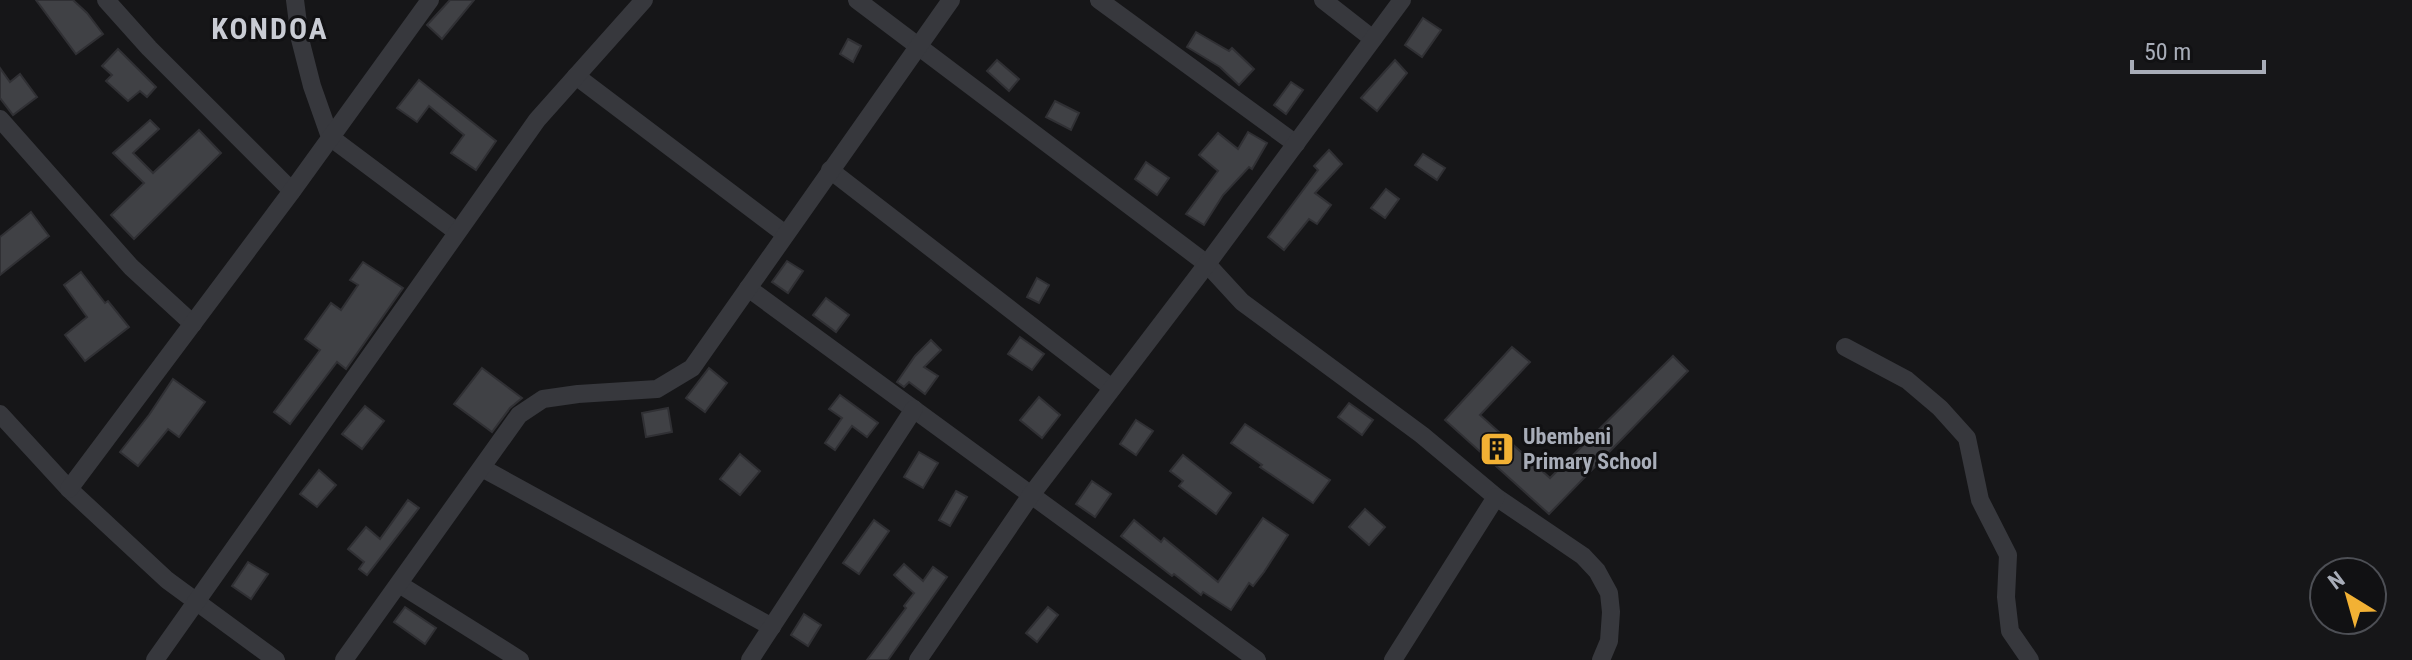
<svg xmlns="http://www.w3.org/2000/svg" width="2412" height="660" font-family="'Roboto Condensed',sans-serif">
  <rect width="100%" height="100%" fill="#161618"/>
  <g fill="#404145" stroke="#303034" stroke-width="2">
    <path d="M36 0H73L87 13 103 34 76 54Z"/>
    <path d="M450 0H474L442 39 427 25Z"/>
    <path d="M1423 18 1441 30 1422 57 1405 45Z"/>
    <path d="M1196 32 1229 51 1232 48 1254 69 1239 85 1220 67 1187 47Z"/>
    <path d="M848 39 861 46 853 62 840 54Z"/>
    <path d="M118 49 156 87 147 97 140 91 128 101 106 81 112 75 102 66Z"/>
    <path d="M997 60 1019 79 1009 91 987 71Z"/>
    <path d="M1395 60 1407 73 1377 111 1361 98Z"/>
    <path d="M0 68 10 82 20 74 37 97 13 115 0 98Z"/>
    <path d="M419 80 496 141 476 170 451 153 464 135 429 106 417 122 397 108Z"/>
    <path d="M1291 82 1303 90 1286 114 1274 105Z"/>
    <path d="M1055 101 1079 113 1071 130 1046 117Z"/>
    <path d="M150 120 159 129 133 153 153 173 199 130 221 153 134 239 111 215 144 183 113 153Z"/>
    <path d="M1248 132 1267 143 1252 169 1249 167 1223 195 1204 225 1186 214 1218 171 1199 155 1218 133 1238 149Z"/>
    <path d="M1329 150 1342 164 1315 193 1331 205 1317 224 1309 219 1284 250 1268 237 1318 170 1314 166Z"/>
    <path d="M1423 154 1445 168 1437 180 1415 165Z"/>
    <path d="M1146 162 1169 178 1157 195 1135 179Z"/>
    <path d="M1386 189 1399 199 1385 218 1371 208Z"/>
    <path d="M31 212 49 236 0 275V237Z"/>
    <path d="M787 261 803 271 788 293 772 282Z"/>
    <path d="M363 262 403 288 346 369 337 362 290 424 274 412 320 350 305 339 331 303 341 310 358 285 350 280Z"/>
    <path d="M81 272 105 303 108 301 129 327 85 361 65 335 87 317 64 285Z"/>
    <path d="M1037 278 1049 285 1039 303 1027 297Z"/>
    <path d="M826 298 849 315 836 332 813 315Z"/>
    <path d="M1020 337 1044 354 1032 370 1008 354Z"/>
    <path d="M931 340 941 350 924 367 938 376 925 394 909 382 904 387 897 382 915 356Z"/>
    <path d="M1512 347 1530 362 1480 415 1550 478 1673 356 1688 371 1549 514 1445 420Z"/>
    <path d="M482 368 522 398 510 408 492 432 454 404Z"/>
    <path d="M709 368 727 383 705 412 686 398Z"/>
    <path d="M173 379 205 402 179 437 168 429 138 466 120 452 149 415Z"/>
    <path d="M840 395 878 423 867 437 852 426 835 450 825 443 842 418 829 409Z"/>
    <path d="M1039 397 1060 415 1042 438 1020 420Z"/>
    <path d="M1349 403 1373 420 1362 435 1338 417Z"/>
    <path d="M365 406 384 421 362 449 342 434Z"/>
    <path d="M668 408 672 432 646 437 642 413Z"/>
    <path d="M1136 420 1153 431 1136 455 1120 444Z"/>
    <path d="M1245 424 1330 480 1313 503 1260 467 1262 465 1231 443Z"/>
    <path d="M919 452 938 463 923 488 904 477Z"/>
    <path d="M740 454 760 471 740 495 720 479Z"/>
    <path d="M1183 455 1231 493 1216 514 1179 486 1183 481 1170 471Z"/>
    <path d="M319 470 336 485 317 507 300 494Z"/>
    <path d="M1092 481 1111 494 1095 517 1076 504Z"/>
    <path d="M956 491 967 497 950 526 939 520Z"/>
    <path d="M408 500 419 508 367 575 359 569 364 562 348 549 366 527 380 539Z"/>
    <path d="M1365 509 1385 527 1369 545 1349 527Z"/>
    <path d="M1263 518 1288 535 1264 572 1253 586 1249 583 1231 610 1203 592 1201 595 1174 574 1172 576 1121 536 1134 520 1161 542 1164 538 1218 582Z"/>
    <path d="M874 520 889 531 859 574 843 563Z"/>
    <path d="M248 562 268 574 251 599 232 586Z"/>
    <path d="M904 564 923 581 933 567 947 577 888 660H867L906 608 904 606 914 593 894 575Z"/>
    <path d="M405 607 436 628 425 644 394 622Z"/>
    <path d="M1048 607 1058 615 1037 642 1026 633Z"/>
    <path d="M804 614 821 625 808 646 791 635Z"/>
  </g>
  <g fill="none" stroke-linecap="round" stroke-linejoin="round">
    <g stroke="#37383d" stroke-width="18">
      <path d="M106 0 149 48 292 191"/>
      <path d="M295 0 300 39 312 86 330 137 457 232"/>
      <path d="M857 0 1207 264 1242 302 1422 435 1496 497 1583 556 1597 571 1609 593 1611 612 1609 641 1601 660"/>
      <path d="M1099 0 1296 144"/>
      <path d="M1323 0 1373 39"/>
      <path d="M576 76 785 234"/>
      <path d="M0 119 131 267 193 324"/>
      <path d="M830 170 1112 388"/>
      <path d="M748 288 1257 660"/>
      <path d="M1845 347 1907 380 1940 408 1967 438 1980 500 2008 555 2006 597 2010 631 2030 660"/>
      <path d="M0 414 69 489 167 580 276 660"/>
      <path d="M482 468 772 627"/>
      <path d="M69 489 292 191 430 0"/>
      <path d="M399 584 520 660"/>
      <path d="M155 660 537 120 644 0"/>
      <path d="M344 660 519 415 543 399 578 394 657 389 692 368 951 0"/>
      <path d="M750 660 914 409"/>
      <path d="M918 660 1031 495 1207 264 1402 0"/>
      <path d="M1393 660 1496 497"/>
    </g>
  </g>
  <defs>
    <g id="building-square" transform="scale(1.8)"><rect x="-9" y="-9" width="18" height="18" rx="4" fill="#f2b134" stroke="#111113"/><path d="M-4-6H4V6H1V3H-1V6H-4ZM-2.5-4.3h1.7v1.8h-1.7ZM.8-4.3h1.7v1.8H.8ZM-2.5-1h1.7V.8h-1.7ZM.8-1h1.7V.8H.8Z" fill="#111"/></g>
  </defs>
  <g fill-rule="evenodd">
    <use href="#building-square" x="1497" y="449"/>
  </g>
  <g text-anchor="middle" stroke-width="6" stroke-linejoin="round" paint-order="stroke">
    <g font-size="22" font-weight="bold" fill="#a8adb8" stroke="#111113" text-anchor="start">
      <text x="1523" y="444">Ubembeni<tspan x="1523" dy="25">Primary School</tspan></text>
    </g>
    <g font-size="30" font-weight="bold" letter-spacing="2" fill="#c9ccd4" stroke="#111113">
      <text x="270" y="39">KONDOA</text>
    </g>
  </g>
  <g transform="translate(2348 596) rotate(323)"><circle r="38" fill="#111113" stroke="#4d4f55" stroke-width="2"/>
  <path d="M0-6L14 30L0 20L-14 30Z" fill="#f2b134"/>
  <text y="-12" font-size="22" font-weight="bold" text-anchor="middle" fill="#a8adb8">N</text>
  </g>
  <path d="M2132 60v12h132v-12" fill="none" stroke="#a8adb8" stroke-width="4"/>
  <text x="2144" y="60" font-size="24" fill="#a8adb8" stroke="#111113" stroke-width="6" paint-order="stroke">50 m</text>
</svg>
